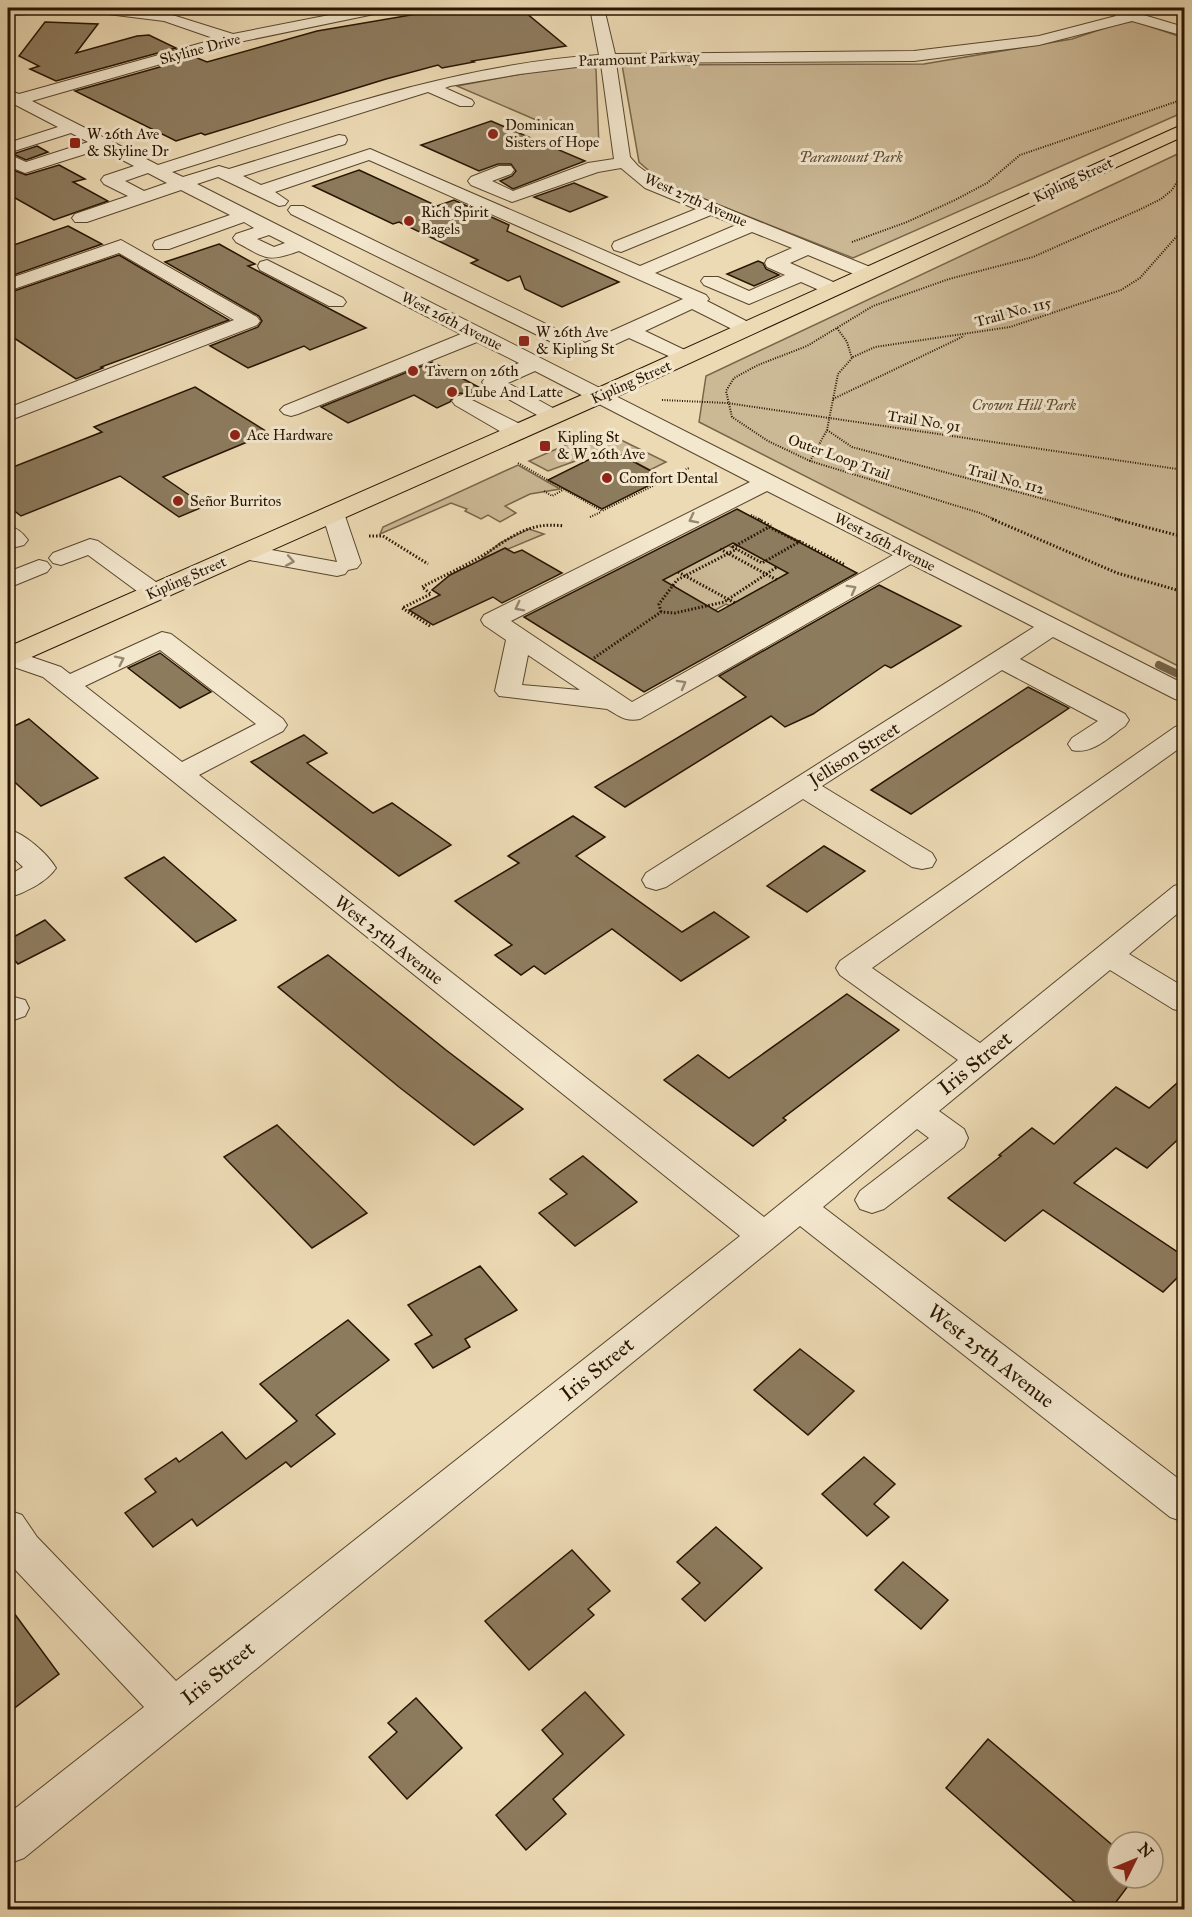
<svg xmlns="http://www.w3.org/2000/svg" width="1192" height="1917" font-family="'IM FELL Great Primer',serif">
  <rect width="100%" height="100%" fill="#ecdab4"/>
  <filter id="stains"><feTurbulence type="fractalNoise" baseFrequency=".00333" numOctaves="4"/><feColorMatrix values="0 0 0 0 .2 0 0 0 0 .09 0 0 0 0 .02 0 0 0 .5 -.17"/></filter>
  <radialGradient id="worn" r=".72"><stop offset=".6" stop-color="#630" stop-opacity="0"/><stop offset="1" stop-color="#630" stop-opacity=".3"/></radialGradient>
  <g fill="#cbb895" stroke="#79664a" stroke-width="1.5">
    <path d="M1134 21 1184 38V112L853 258 663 183 639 162 622 65 924 64 1072 39 1117 24Z"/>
    <path d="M588 65 596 69 599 147 457 86 548 69Z"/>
    <path d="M1184 151V669L699 422 706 376Z"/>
    <path d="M588 435 613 436 666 462 650 470 610 449 600 454H580L581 459 548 471 529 461Z"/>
    <path d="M518 465 560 489 530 494 505 506 516 513 500 522 488 515 481 519 465 511 467 509 451 503 380 534 383 527Z"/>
    <path d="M769 526 801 542 768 561 789 573 730 606 726 604 612 668 594 616 728 545 731 547Z"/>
    <path d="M529 529 544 534 508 549 505 548 480 560 500 543Z"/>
  </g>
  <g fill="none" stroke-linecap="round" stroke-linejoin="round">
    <path stroke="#756347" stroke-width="8" d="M1159 665 1184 677"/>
  </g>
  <g fill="#8d7b5e" stroke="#271400" stroke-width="1.5" fill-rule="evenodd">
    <path d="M472 8H520L566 46 472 61 474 62 442 68 438 65 386 79 205 135 201 133 176 141 75 91 195 57 207 62 317 31 440 10 443 13Z"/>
    <path d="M45 22 98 24 76 53 137 36 149 35 176 48 56 81 30 69 39 66 19 56Z"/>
    <path d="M491 121 585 161 513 189 500 181 512 176 516 171 511 164H498L479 171 421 145Z"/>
    <path d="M37 146 48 152 26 160 13 154Z"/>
    <path d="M59 165 85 179 73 182 108 201 54 220 8 194V168L26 175Z"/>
    <path d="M359 170 437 206 454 200 509 225 507 231 619 282 562 307 525 289 520 276 508 281 471 263 478 260 399 222 393 224 313 186Z"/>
    <path d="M574 183 607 197 570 212 534 197Z"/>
    <path d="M68 226 102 244 8 277V247Z"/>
    <path d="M219 244 255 264 248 266 366 328 310 350 304 346 248 368 210 346 258 327 262 321 259 316 165 262Z"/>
    <path d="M119 255 229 320 101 367 103 368 76 379 8 334V293Z"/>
    <path d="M758 261 763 263 766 269 779 275 754 286 727 274Z"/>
    <path d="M432 362 482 389 467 395 461 393 454 395 450 402 437 408 414 395 348 423 321 407Z"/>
    <path d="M195 387 269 433 163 477 205 506 179 517 120 476 21 516 8 506V469L102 432 94 427Z"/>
    <path d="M610 449 664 478 602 509 548 480Z"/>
    <path d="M737 509 857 573 644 692 524 617ZM733 543 788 573 718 612 663 580Z"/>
    <path d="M505 548 514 553 522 550 562 573 502 603 493 597 433 625 409 610 440 595 432 590 450 575Z"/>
    <path d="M879 585 961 626 891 668 885 665 813 714 785 727 771 716 625 807 595 787 746 697 719 676Z"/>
    <path d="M160 653 211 692 180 708 128 668Z"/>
    <path d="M1028 687 1069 708 911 814 871 790Z"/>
    <path d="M29 719 98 778 41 806 8 776V729Z"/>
    <path d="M304 735 327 753 307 763 373 813 392 803 451 845 399 876 251 762Z"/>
    <path d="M573 816 605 837 576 856 682 932 714 912 749 937 681 981 612 929 545 974 534 966 521 975 495 955 512 945 455 901 519 863 508 856Z"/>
    <path d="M824 846 865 871 807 912 767 886Z"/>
    <path d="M164 857 236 920 196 942 125 878Z"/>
    <path d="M45 920 65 940 18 964 8 953V940Z"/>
    <path d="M328 955 446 1050 523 1109 474 1145 399 1087 278 987Z"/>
    <path d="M847 994 899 1030 783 1118 786 1120 753 1146 664 1080 698 1055 729 1078Z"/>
    <path d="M1185 1076V1133L1147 1168 1116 1148 1074 1183 1185 1257V1270L1163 1292 1043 1210 1005 1241 948 1198 1001 1156 999 1155 1032 1128 1054 1144 1116 1087 1149 1108Z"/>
    <path d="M277 1125 367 1213 312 1248 224 1157Z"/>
    <path d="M583 1156 637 1202 575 1246 539 1213 567 1194 550 1179Z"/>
    <path d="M480 1266 517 1310 465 1339 470 1347 433 1368 415 1344 432 1335 408 1305Z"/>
    <path d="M348 1320 389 1360 316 1415 335 1434 291 1467 286 1462 197 1526 192 1519 153 1547 125 1513 156 1492 145 1479 176 1458 179 1462 222 1432 246 1459 297 1421 260 1384Z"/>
    <path d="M800 1349 854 1391 808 1435 754 1390Z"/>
    <path d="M864 1457 895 1484 874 1504 889 1517 867 1536 822 1494Z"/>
    <path d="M716 1527 762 1568 705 1621 682 1599 700 1583 677 1562Z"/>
    <path d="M572 1550 610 1591 588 1609 594 1615 529 1670 485 1621Z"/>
    <path d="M903 1562 948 1600 921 1629 875 1590Z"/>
    <path d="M8 1605 59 1674 8 1713Z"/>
    <path d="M585 1692 624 1735 553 1799 566 1814 526 1850 496 1815 563 1754 542 1730Z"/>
    <path d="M416 1698 462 1748 407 1799 369 1757 397 1732 388 1723Z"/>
    <path d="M988 1739 1117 1849V1878H1134L1110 1910H1084L946 1788Z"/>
  </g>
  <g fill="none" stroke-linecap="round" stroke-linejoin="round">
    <g stroke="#58462d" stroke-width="2">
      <g id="minor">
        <path d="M8 8H118L166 13 233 34 365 8H391L384 12 234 43 32 101 158 165C303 119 447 65 599 55L590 8H604L615 54 914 51 1039 36 1116 16 1106 10 1107 8H1120L1184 27V36L1132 21 1039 45 914 61 616 63 630 157 638 166 657 180 875 269 877 273 875 277H861L808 255 790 263 840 285 843 289 840 293H826L801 282 749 304 704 285 701 281 704 277H718L749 291 785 275 767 267 765 263 767 259 792 248 752 232 655 273 706 295 709 299 707 301 754 325 757 329 754 333H740L692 309 645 331 691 353 694 357 691 361 684 363 629 338 592 355H578L291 214 288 210 291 206H303L585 343 683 299 369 160 275 192 288 201 285 205 279 206 218 177 197 184 1184 684V702L1175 699 1053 637 1020 659 1125 714 1129 720 1125 726C1109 737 1092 755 1072 750L1068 744 1072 738 1098 721 1002 670 822 786 932 853 936 860 932 867 922 869 912 867 803 799 666 887 656 890 646 887 642 880 646 873 1034 627 911 564 640 719C626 722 619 716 607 709L499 696 495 691 506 640 484 625 481 620 484 615 750 482 535 371 508 383 560 412 564 416 560 420 553 422 546 420 485 386 482 382 485 378 519 363 477 342 298 414 291 416 284 414 280 410 284 406 461 334 299 251C266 263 266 258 236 242L233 238 236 234 254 228 244 222 169 249H155L153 245 155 241 230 215 181 190 87 222H75L72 218 75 214 128 196 104 184 101 180 104 176 134 166 101 149 25 173 8 166V154L26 162 88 142 71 133 8 153V143L58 127 8 101V90L19 94 216 39 164 21 76 10 70 12 8 15ZM601 64 614 159 588 163 513 191 492 181 511 174 514 170 511 166H499L471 177 468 181 471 185 512 202 598 172 621 168 645 188 696 209 614 242 612 246 614 250 621 252 711 215 736 225 640 266 370 149 261 185 243 176 345 144 347 140 345 136 339 135 229 169 219 166 183 177 172 172 428 92 460 106H472L474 103 472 100 445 88 450 86 520 74ZM148 173 167 183 144 191 125 181ZM269 235 285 243 274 247 257 239ZM767 491 893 555 632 702 511 621ZM528 655 580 690 522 685Z"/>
        <path d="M121 240 257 317 260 321 257 325 8 421V408L234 320 119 253 8 291V279Z"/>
        <path d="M267 260 343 298 346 302 343 306H329L260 270 258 266 260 262Z"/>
        <path d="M462 395 526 427 529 432 526 437 518 438 510 437 455 405 452 401 455 397Z"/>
        <path d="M333 506 341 508 344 513 361 563 357 568 348 570 345 574 337 576 244 559 236 557 232 552 236 547 244 545 337 562 322 513 325 508Z"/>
        <path d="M8 526C17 528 22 532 28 540L24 545 16 547 8 545Z"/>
        <path d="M90 539 98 541 163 587 166 592 163 597 154 599 145 597 88 555 61 565 53 563 49 558 53 553Z"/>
        <path d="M39 560 47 562 51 567 47 572 8 588V572Z"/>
        <path d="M162 632 171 634 283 719 287 725 283 731 199 775 764 1217 958 1060 840 975 836 968 840 961 1175 727 1184 725V745L872 968 980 1043 1174 886 1184 883V908L1129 954 1184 987V1012L1173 1009 1110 970 939 1111 964 1129 968 1138 964 1147 884 1209 872 1213 860 1209 855 1200 860 1191 929 1138 917 1129 823 1207 1184 1483V1522L1170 1517 800 1226 24 1858 8 1864V1814L144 1707 9 1563 8 1510 22 1515 37 1537 176 1681 740 1236 43 677 8 665V649L61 667 70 674ZM160 650 256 724 182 762 85 686Z"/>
        <path d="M8 829C25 834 47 853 56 868 47 882 24 893 8 898V876L23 867 8 853Z"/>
        <path d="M14 997 25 1000 29 1008 25 1016 8 1022V999Z"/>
      </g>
    </g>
    <g stroke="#271400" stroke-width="2">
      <path id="major" d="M1184 124V136L607 401 18 663 8 665V647L591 391Z"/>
    </g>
    <g stroke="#271400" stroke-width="2" stroke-dasharray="1 1.5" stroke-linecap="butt">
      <path d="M852 242 907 222 955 200 987 183 1020 155 1184 99"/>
      <path d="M837 328 847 342 852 358"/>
      <path d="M833 399 964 336"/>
      <path d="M662 400 727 403 1184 470"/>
      <path d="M827 430 852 447 1121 520"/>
      <path d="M810 461 827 430 838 374 853 357 875 347 1010 327 1121 290 1140 278 1184 228"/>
      <path d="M518 463 602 511 689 468"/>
      <path d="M544 491 552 496 563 490"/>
      <path d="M751 515 761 520"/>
      <path d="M590 517 601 512"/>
      <path d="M996 520 980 513 810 461 768 441 732 417 726 391 734 378 758 365 807 346 873 306 949 279 1033 257 1141 209 1161 199 1172 190 1184 171"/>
    </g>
    <g stroke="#271400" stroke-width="3" stroke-dasharray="1.5 2" stroke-linecap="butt">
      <path d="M758 519 771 526"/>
      <path d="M992 519 1117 573 1184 592"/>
      <path d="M1115 519 1184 537"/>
      <path d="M769 527 799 542 762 563 733 547Z"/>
      <path d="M369 536H383L428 564"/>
      <path d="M799 541 845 565"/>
      <path d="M720 549 777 580"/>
      <path d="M678 572 735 603"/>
      <path d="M661 612 659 604 677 580 737 549"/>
      <path d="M430 626 402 608 431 594 422 587C441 577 461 568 480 557 510 539 526 521 564 526"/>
      <path d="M594 658 661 612 675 613 724 602 777 567"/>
    </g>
    <use href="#minor" fill="#f3e7ce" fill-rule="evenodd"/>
    <use href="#major" fill="#ecdab4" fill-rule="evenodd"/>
  </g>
  <defs><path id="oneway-chevron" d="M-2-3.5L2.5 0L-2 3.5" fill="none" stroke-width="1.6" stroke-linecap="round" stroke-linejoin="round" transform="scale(1.5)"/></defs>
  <g stroke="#978871">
    <use href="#oneway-chevron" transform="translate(693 519) rotate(153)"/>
    <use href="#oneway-chevron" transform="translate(290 561) rotate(10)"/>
    <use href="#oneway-chevron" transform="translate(852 589) rotate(-29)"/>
    <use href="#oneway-chevron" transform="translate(519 607) rotate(153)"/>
    <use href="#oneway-chevron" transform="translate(120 660) rotate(-26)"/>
    <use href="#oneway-chevron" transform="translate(682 684) rotate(-29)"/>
  </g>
  <g fill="#8f2418" stroke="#f3e7ce" stroke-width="2">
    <circle cx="493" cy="134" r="6"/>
    <rect x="69" y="137" width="12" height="12" rx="3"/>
    <circle cx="409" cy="221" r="6"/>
    <rect x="518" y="335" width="12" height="12" rx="3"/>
    <circle cx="413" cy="371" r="6"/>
    <circle cx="452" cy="392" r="6"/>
    <circle cx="235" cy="435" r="6"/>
    <rect x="539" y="440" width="12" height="12" rx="3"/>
    <circle cx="607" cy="478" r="6"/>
    <circle cx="178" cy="501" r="6"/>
  </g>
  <g text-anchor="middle" stroke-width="6" stroke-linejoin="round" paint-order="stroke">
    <g font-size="15" fill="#271400" stroke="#f3e7ce">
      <text transform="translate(200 49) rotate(-15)" y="5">Skyline Drive</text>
      <text transform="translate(639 59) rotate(-2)" y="5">Paramount Parkway</text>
      <text transform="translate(1073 180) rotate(-25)" y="5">Kipling Street</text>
      <text transform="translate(696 200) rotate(24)" y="5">West 27th Avenue</text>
      <text transform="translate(1013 312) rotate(-15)" y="5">Trail No. 115</text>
      <text transform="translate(452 321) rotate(27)" y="5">West 26th Avenue</text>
      <text transform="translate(631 382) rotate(-24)" y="5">Kipling Street</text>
      <text transform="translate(924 421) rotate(9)" y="5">Trail No. 91</text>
      <text transform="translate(839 457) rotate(20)" y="5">Outer Loop Trail</text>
      <text transform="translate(1006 479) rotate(15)" y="5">Trail No. 112</text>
      <text transform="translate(885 542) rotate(27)" y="5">West 26th Avenue</text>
      <text transform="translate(186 578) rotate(-24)" y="5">Kipling Street</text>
    </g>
    <g font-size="15" fill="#271400" stroke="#f3e7ce" text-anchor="start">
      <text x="505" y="130">Dominican<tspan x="505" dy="17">Sisters of Hope</tspan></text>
      <text x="87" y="139">W 26th Ave<tspan x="87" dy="17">&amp; Skyline Dr</tspan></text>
      <text x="421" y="217">Rich Spirit<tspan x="421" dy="17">Bagels</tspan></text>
      <text x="536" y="337">W 26th Ave<tspan x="536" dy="17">&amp; Kipling St</tspan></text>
      <text x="425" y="376">Tavern on 26th</text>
      <text x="464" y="397">Lube And Latte</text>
      <text x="247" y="440">Ace Hardware</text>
      <text x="557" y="442">Kipling St<tspan x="557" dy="17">&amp; W 26th Ave</tspan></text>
      <text x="619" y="483">Comfort Dental</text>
      <text x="190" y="506">Señor Burritos</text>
    </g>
    <g font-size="15" font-style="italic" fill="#604d34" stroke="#f3e7ce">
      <text x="851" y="162">Paramount Park</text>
      <text x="1024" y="410">Crown Hill Park</text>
    </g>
    <g font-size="18" fill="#271400" stroke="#f3e7ce">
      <text transform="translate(854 754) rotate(-32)" y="6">Jellison Street</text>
      <text transform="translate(389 940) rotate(38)" y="6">West 25th Avenue</text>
    </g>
    <g font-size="21" fill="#271400" stroke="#f3e7ce">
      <text transform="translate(975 1063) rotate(-39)" y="7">Iris Street</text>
      <text transform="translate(991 1356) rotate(38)" y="7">West 25th Avenue</text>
      <text transform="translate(597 1369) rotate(-39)" y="7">Iris Street</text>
      <text transform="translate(218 1673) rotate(-39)" y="7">Iris Street</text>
    </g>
  </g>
  <rect width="1192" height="1917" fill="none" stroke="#ecdab4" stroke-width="30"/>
  <rect x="9" y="9" width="1174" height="1899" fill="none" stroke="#271400" stroke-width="3"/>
  <rect x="15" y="15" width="1162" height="1887" fill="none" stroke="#271400" stroke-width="1.5"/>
  <g transform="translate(1135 1860) rotate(47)"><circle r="28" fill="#f3e7ce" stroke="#a1937c" stroke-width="1.5"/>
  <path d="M0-4.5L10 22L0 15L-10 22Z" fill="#8f2418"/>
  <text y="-9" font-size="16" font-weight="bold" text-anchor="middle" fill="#271400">N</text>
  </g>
  <rect width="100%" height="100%" filter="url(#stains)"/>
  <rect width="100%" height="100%" fill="url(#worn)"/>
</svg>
